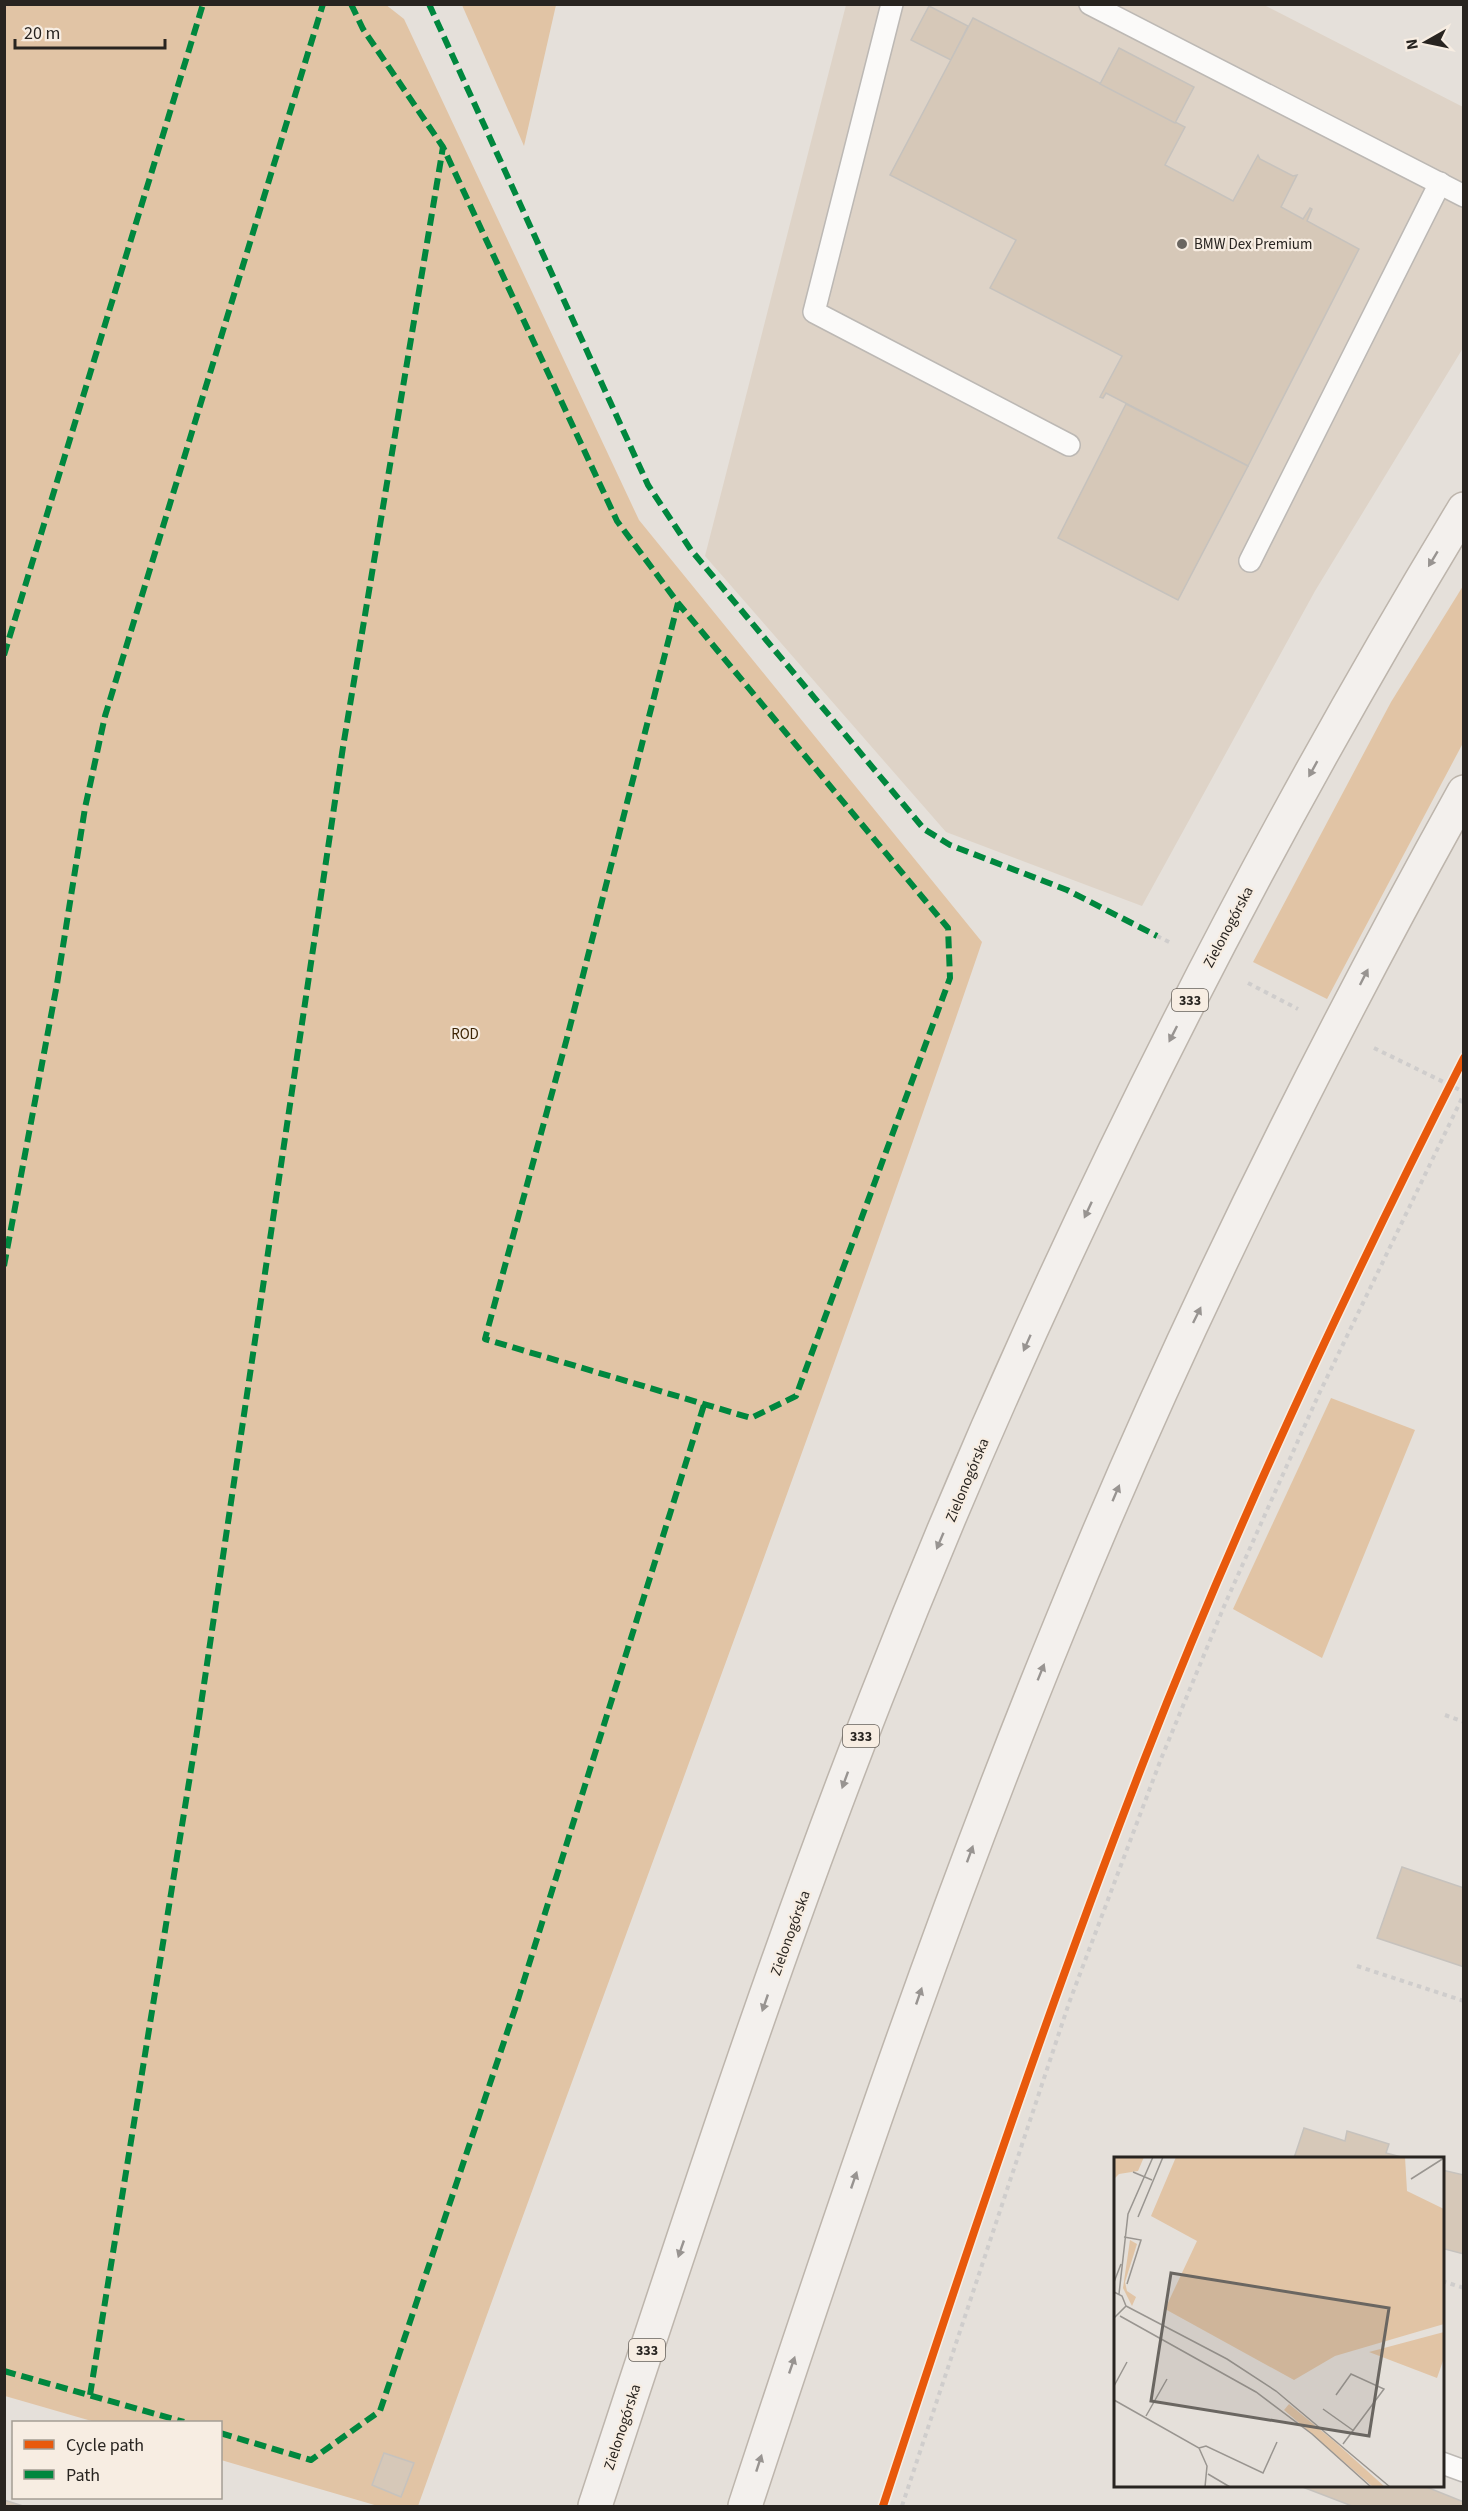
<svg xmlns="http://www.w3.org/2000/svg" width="1468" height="2511" font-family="'Source Sans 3',sans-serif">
  <rect width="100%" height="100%" fill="#e5e0da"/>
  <path fill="#ded3c7" d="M846 5H1264L1463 107V348L1315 591 1142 906 946 832 705 556Z"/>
  <g fill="#e1c4a5">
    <path d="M385 4 404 19 639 520 982 942C803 1466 605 1984 418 2506H378L221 2460 220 2422H95L5 2396 4 5Z"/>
    <path d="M462 5H556L524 146Z"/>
    <path d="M1463 586V743L1327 999 1253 962 1391 702Z"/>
    <path d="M1331 1398 1415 1430 1322 1658 1233 1609Z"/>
  </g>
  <g fill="#d6c8b8" stroke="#c6c2bd" stroke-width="1.5">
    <path d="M929 6 968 26 951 60 911 40Z"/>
    <path d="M973 18 1185 127 1165 165 1233 201 1258 155 1260 159 1293 176 1297 175 1281 207 1303 219 1310 208 1312 209 1307 221 1359 249 1248 466 1106 393 1103 398 1100 397 1122 356 990 288 1016 240 890 175Z"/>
    <path d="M1119 48 1194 87 1175 123 1100 84Z"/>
    <path d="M1126 404 1248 466 1178 600 1058 538Z"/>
    <path d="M1402 1867 1464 1888V1967L1377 1938Z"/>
    <path d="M1304 2128 1345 2141 1347 2131 1389 2144 1386 2153 1405 2158H1294Z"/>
    <path d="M1442 2170 1464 2175V2254L1445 2249 1442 2252Z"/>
    <path d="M384 2453 414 2463 401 2497 372 2485Z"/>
    <path d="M1300 2486H1424L1464 2502V2506H1352Z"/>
    <path d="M4 2500 23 2506H4Z"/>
  </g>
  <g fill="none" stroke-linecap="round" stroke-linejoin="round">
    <g stroke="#bcb8b4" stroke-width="24">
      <g id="lane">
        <path d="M892 4 814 312 1069 445"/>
        <path d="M1090 4 1464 196"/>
        <path d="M1250 561 1440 183"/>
        <path d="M1442 2463 1464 2471"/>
      </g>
    </g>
    <g stroke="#bdb5ac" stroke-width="36">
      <g id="primary">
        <path d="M595 2506C684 2236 772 1963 876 1698 1037 1286 1235 887 1464 509"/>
        <path d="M745 2506C842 2210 942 1914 1060 1626 1176 1340 1314 1062 1464 792"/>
      </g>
    </g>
    <g stroke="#cfcdcc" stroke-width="4" stroke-dasharray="4.5 4.5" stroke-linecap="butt">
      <path d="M1157 936 1173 944"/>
      <path d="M1248 983 1298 1009"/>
      <path d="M1374 1048 1464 1092"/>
      <path d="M1445 1715 1464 1722"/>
      <path d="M1357 1966 1464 2001"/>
      <path d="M1442 2281 1464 2288"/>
      <path d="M902 2506 1069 2003 1161 1759 1225 1604 1318 1396 1464 1094"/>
    </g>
    <use href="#lane" stroke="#fbfaf9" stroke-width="21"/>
    <use href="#primary" stroke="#f3f0ed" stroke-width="33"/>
    <g stroke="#00873e" stroke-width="6" stroke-dasharray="12 6" stroke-linecap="butt">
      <path d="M351 4 363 29 443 147 617 521 678 603 948 928 950 978 796 1396 751 1418 485 1339 567 1038 678 603"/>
      <path d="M429 4 648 485 691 550 924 829 950 845 1067 890 1157 936"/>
      <path d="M4 655 203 4"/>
      <path d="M4 1266 57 984 85 808 105 716 323 4"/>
      <path d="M4 2371 184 2422"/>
      <path d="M90 2395 195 1745 343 747 443 147"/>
      <path d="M220 2433 311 2460 380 2411 515 2009 704 1405"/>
    </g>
    <g stroke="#f7ede2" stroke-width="11">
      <path id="cycleway" d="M883 2506C965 2255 1049 2005 1145 1758 1238 1519 1348 1286 1464 1058"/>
    </g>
    <use href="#cycleway" stroke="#e8590c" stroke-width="8"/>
  </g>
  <defs><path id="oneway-solid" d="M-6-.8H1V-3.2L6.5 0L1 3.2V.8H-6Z" transform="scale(1.5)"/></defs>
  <g fill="#989491">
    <use href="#oneway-solid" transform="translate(1433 559) rotate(121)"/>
    <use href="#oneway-solid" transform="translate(1313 769) rotate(119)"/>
    <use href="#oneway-solid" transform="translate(1364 977) rotate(-63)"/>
    <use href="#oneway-solid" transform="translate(1173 1034) rotate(117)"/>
    <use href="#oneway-solid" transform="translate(1088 1210) rotate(115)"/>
    <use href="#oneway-solid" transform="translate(1197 1315) rotate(-64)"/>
    <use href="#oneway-solid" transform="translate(1027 1343) rotate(114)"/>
    <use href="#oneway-solid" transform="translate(1116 1493) rotate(-67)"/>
    <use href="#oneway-solid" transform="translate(940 1541) rotate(113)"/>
    <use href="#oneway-solid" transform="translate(1041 1672) rotate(-68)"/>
    <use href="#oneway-solid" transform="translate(845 1780) rotate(110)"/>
    <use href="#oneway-solid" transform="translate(970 1854) rotate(-70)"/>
    <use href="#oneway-solid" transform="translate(919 1996) rotate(-71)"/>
    <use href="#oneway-solid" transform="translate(765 2003) rotate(109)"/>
    <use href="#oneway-solid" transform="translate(854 2180) rotate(-71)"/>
    <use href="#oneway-solid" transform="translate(681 2249) rotate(109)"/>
    <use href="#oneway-solid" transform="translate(792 2365) rotate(-71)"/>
    <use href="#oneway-solid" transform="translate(759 2463) rotate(-72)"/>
  </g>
  <circle fill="#6a6661" stroke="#f7ede2" stroke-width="2" cx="1182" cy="244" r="6"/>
  <g text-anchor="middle" stroke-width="4.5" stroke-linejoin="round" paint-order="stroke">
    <g fill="#f7ede2" stroke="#66605a" stroke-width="1.5">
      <rect x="1172" y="989" width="36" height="22" rx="4.5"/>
      <rect x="843" y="1725" width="36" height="22" rx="4.5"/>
      <rect x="629" y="2339" width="36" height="22" rx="4.5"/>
    </g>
    <g font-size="14" font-weight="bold" fill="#282420">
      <text x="1190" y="1005">333</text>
      <text x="861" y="1741">333</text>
      <text x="647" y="2355">333</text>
    </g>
    <g font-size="15" fill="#282420" stroke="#f7ede2" text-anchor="start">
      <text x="1194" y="249">BMW Dex Premium</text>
    </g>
    <g font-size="15" fill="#282420" stroke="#f7ede2">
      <text transform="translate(1228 927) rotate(-62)" y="5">Zielonogórska</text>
      <text transform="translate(967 1480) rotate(-67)" y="5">Zielonogórska</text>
      <text transform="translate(790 1933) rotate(-70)" y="5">Zielonogórska</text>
      <text transform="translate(622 2427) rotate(-72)" y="5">Zielonogórska</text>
    </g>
    <g font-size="15" fill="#3c2404" stroke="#f7ede2">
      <text x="465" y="1039">ROD</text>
    </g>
  </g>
  <g transform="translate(1114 2157)">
    <rect width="330" height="330" fill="#e5e0da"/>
    <path d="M0 0H30L24 14 5 17 0 22ZM62 0H291L293 34 330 52V167L221 199 180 223 51 152 83 84 37 59ZM16 83 23 87 11 125 13 134 22 140 18 149 9 131ZM330 175V201L323 221 255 195ZM175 247 220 284 271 330H259L170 253Z" fill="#e1c4a5"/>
    <path fill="none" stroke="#999590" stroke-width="1.5" d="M19 15 38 23M297 22 330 1M24 60 49 0M10 80 27 83 13 127M0 125 7 107M0 135 8 139 12 149 0 161M5 137 14 57 39 0M12 149 113 202 162 234 276 330M6 159 142 235 198 277 257 330M0 229 13 205M222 238 237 217 270 232 229 287M0 243 85 291 93 309 91 330M209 252 240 274M32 259 53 222M85 291 92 289 149 316 163 285M94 317 116 330"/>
    <path fill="#6a6661" fill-opacity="0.15" stroke="#6a6661" stroke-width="3" d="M57 116 275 151 255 279 37 244Z"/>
    <rect width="330" height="330" fill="none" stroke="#282420" stroke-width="3"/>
  </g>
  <rect width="1468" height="2511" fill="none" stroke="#282420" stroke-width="12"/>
  <rect x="12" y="2421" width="210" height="78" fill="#f7ede2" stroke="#a49d94" stroke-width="1.5"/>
  <rect x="24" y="2440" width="30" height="9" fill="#e8590c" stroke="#a49d94" stroke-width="1.5"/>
  <text x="66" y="2451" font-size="18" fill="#282420">Cycle path</text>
  <rect x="24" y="2470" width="30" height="9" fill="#00873e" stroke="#a49d94" stroke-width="1.5"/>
  <text x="66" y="2481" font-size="18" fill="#282420">Path</text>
  <g transform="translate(1426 42) rotate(261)" stroke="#f7ede2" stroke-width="4.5" paint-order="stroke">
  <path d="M0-4.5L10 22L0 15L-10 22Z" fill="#282420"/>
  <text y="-9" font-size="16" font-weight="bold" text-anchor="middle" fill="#282420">N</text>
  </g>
  <path d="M15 39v9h150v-9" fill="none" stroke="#282420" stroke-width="3"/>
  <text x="24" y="39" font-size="18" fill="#282420" stroke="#f7ede2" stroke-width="4.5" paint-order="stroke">20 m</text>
</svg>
